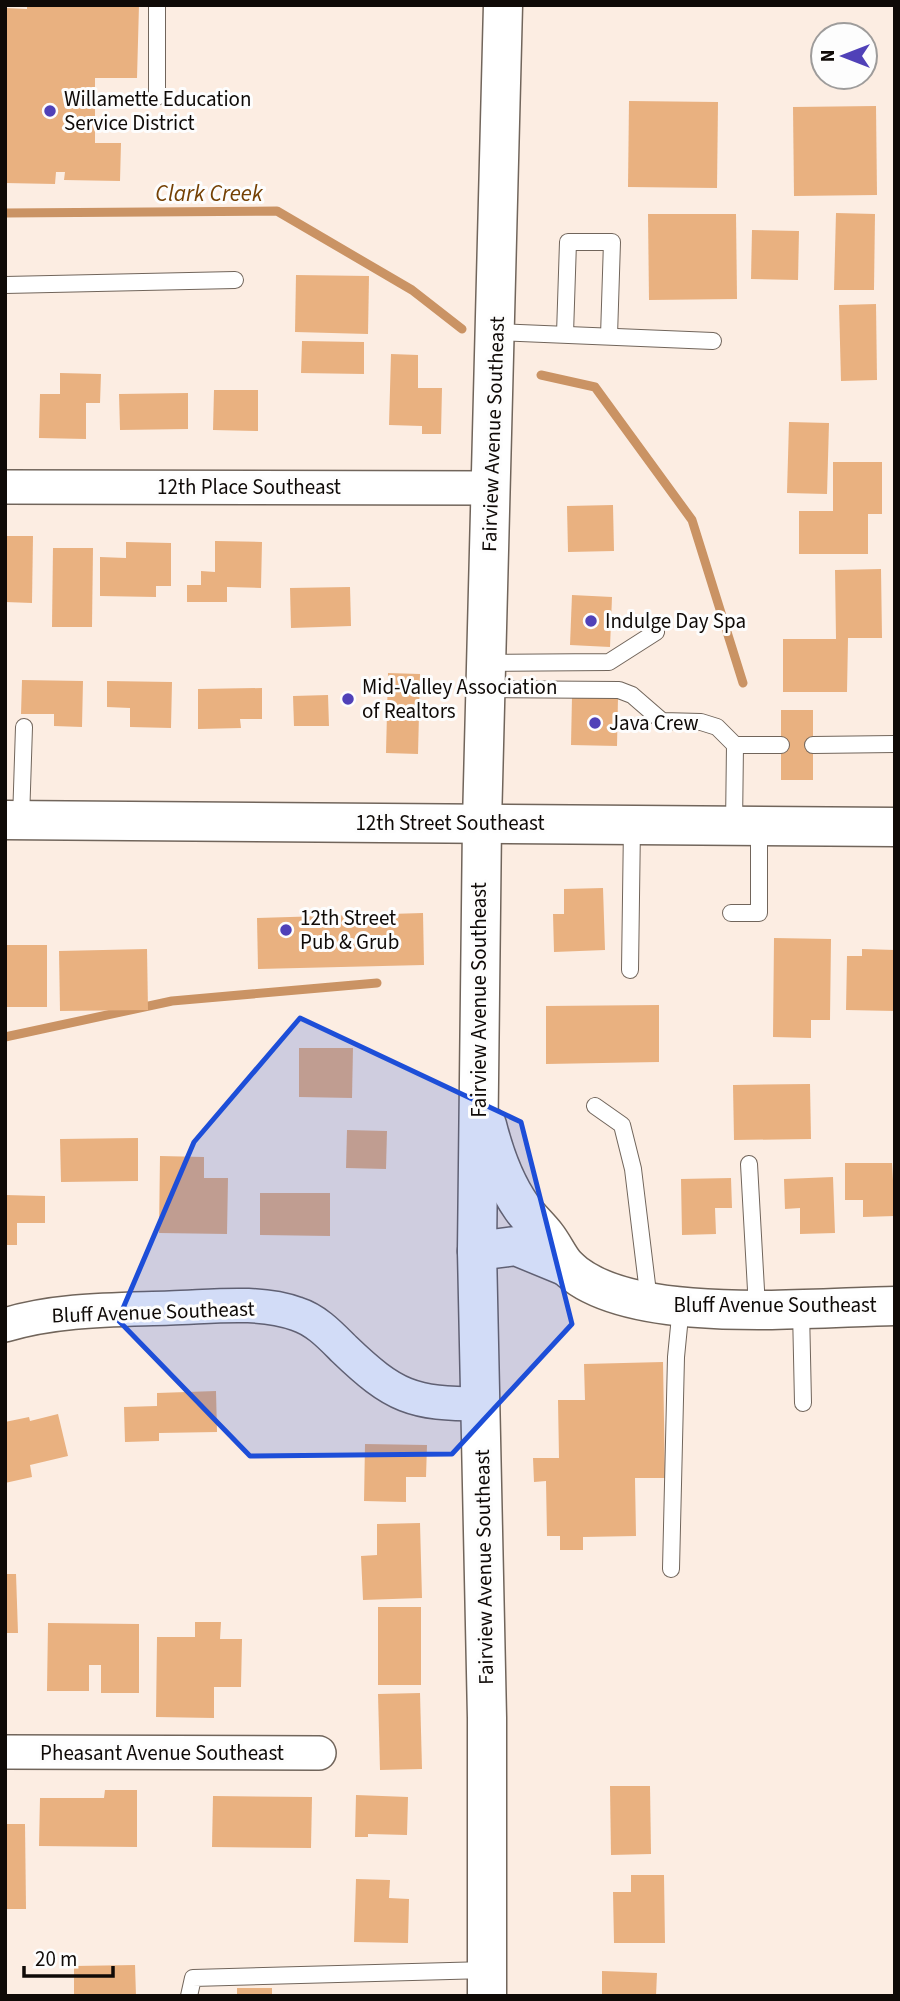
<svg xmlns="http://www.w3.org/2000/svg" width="900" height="2001" font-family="'Source Sans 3',sans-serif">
  <rect width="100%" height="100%" fill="#fcede2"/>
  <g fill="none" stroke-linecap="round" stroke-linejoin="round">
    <g stroke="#ca9364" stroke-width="9">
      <path d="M5 213 277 211 412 290 462 329"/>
      <path d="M541 375 595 387 692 520 743 683"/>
      <path d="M5 1037 172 1001 377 983"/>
    </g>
  </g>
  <g fill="#e9b180">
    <path d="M27 5H139L137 78H95V143H121L120 181 64 180 65 172H56L55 184 5 183V8L27 9Z"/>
    <path d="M629 101 718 102 717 188 628 187Z"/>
    <path d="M876 106 877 195 794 196 793 107Z"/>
    <path d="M836 213 875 214 874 290H834Z"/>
    <path d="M648 214H736L737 299 649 300Z"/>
    <path d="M752 230 799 231 798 280 751 279Z"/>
    <path d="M296 275 369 276 368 334 295 332Z"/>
    <path d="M876 304 877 380 841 381 839 305Z"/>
    <path d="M302 341 364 342V374L301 373Z"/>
    <path d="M391 354 418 355V388H442L441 434H422V426L389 425Z"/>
    <path d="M60 373 101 374 100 403H86V439L39 438 40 394H60Z"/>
    <path d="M214 390H258V431L213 430Z"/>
    <path d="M188 393V429L120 430 119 394Z"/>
    <path d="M789 422 829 423 827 494 787 493Z"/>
    <path d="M833 462H882V514H868V554H799V511H833Z"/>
    <path d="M613 505 614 551 568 552 567 506Z"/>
    <path d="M5 536H33L32 603 5 602Z"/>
    <path d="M215 541 262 542 261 588 227 587V602H187V585H201V571L215 572Z"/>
    <path d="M126 542 171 543V586H156V597L100 596V557L126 558Z"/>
    <path d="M53 548H93L92 627H52Z"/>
    <path d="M881 569 882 638H848L847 692H783V639H836L835 570Z"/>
    <path d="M350 587 351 626 291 628 290 588Z"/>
    <path d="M572 595 612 597 610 647 570 645Z"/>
    <path d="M388 673 420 674 418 754 386 753Z"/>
    <path d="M22 680 83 681 82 727 54 726V714H21Z"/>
    <path d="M107 681 172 682 171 728 130 727V708L107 707Z"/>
    <path d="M262 688V719H240L241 728 198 729V689Z"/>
    <path d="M328 695 329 726H294L293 696Z"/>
    <path d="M572 697 618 698 617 746 571 745Z"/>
    <rect x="781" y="710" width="32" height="70"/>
    <path d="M603 888 605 950 554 952 553 914H564V889Z"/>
    <path d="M423 913 424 965 258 969 257 918Z"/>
    <path d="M774 938 831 939 830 1020H811V1038L773 1037Z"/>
    <rect x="5" y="945" width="42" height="62"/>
    <path d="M147 949 148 1010 60 1011 59 951Z"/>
    <path d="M862 949 895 950V1011L846 1010 847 956H862Z"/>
    <path d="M659 1005V1062L546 1064V1006Z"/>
    <path d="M299 1048H353L352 1098 299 1097Z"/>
    <path d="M810 1084 811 1139 734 1140 733 1085Z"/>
    <path d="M347 1130 387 1131 386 1169 346 1168Z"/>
    <path d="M138 1138V1181L61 1182 60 1139Z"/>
    <path d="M160 1156 204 1157V1178H228L227 1234 159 1233Z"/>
    <path d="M845 1163H892L895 1216 863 1217V1200H845Z"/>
    <path d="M833 1177 835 1233 800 1234V1208L785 1209 784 1179Z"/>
    <path d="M731 1178 732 1208H715L716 1234 682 1235 681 1179Z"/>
    <path d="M260 1193H330V1236L260 1235Z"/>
    <path d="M5 1195 45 1196V1223H17V1245H5Z"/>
    <path d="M663 1362 665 1478H635L636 1536 583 1537V1550H560V1536H547L546 1481 534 1482 533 1458H559L558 1400H585L584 1364Z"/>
    <path d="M216 1391 217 1432 159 1433V1441L125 1442 124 1407 157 1406V1393Z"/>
    <path d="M58 1414 68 1456 30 1465 32 1477 5 1483V1422L29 1417 30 1421Z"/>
    <path d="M365 1444 427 1445 426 1477H406V1502L364 1501Z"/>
    <path d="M420 1523 422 1598 363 1600 361 1556 377 1555V1524Z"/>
    <path d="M5 1574H16L18 1633H5Z"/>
    <rect x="378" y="1607" width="43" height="78"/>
    <path d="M195 1622H221L220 1639H242L241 1687H214V1718L156 1717 157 1637H195Z"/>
    <path d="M48 1623 139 1624V1693H101V1665H89V1691H47Z"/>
    <path d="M420 1693 422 1769 380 1770 378 1694Z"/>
    <path d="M610 1786H650L651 1854 611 1855Z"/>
    <path d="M105 1790H137V1847L39 1846 40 1798H104Z"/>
    <path d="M356 1795 408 1797 407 1835 368 1834V1837H355Z"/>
    <path d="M213 1796 312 1797 311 1848 212 1847Z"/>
    <path d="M5 1824H25L26 1909H5Z"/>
    <path d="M631 1875H664L665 1943H614L613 1892H631Z"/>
    <path d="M356 1879 390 1880 389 1898 409 1899 408 1943 354 1942Z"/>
    <path d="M135 1965 136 1996H74V1966Z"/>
    <path d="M602 1971 657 1973 656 1996H602Z"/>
    <rect x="237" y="1988" width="35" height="8"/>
  </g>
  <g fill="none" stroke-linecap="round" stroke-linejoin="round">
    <g stroke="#71655b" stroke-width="18">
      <g id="service">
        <path d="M157 5V97"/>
        <path d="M5 285 235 280"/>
        <path d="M496 332 713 341"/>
        <path d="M565 334 568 242H612L609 336"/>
        <path d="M487 663 609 662 656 632"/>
        <path d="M486 689 619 690 632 695 662 721 701 722 717 727 735 745"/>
        <path d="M813 745 895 744"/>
        <path d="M21 820 24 727"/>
        <path d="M734 826 735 745H781"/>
        <path d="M731 913H759V826"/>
        <path d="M630 970 632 825"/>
        <path d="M595 1106 622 1125 633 1169 649 1301"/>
        <path d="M749 1164 757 1308"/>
        <path d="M801 1310 803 1403"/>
        <path d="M671 1569 676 1357 681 1306"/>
        <path d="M189 1996 193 1978 487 1970"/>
      </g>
    </g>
    <g stroke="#71655b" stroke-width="36">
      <g id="minor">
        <path d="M5 487 492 488"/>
        <path d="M5 1325C58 1309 115 1310 170 1308 211 1307 258 1300 297 1314 316 1320 330 1335 344 1349 394 1397 412 1404 481 1404"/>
        <path d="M5 1752 319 1753"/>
      </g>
    </g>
    <g stroke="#71655b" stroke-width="41">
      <path id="tertiary" d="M482 823 503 5"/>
    </g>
    <g stroke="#71655b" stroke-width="41">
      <g id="secondary">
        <path d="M5 820 895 827"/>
        <path d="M482 823 477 1251 487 1718V1996"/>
        <path d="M487 1125C494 1153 505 1184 522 1208 529 1218 539 1227 546 1236 554 1246 559 1259 567 1267 627 1327 813 1307 895 1306"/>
        <path d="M477 1251 516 1246 567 1267"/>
      </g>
    </g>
    <use href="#service" stroke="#fff" stroke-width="16"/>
    <use href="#minor" stroke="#fff" stroke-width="33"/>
    <use href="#tertiary" stroke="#fff" stroke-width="38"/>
    <use href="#secondary" stroke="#fff" stroke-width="38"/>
  </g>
  <path fill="#1d4ed8" fill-opacity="0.2" stroke="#1d4ed8" stroke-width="5" stroke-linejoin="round" d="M300 1018 521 1122 572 1324 452 1454 250 1456 118 1320 194 1142Z"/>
  <g fill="#5041b8" stroke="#fdfdfd" stroke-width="2.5">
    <circle cx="50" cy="111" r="7"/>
    <circle cx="591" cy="621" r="7"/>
    <circle cx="348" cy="699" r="7"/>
    <circle cx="595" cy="723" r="7"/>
    <circle cx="286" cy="930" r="7"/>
  </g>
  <g text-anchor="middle" stroke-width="6" stroke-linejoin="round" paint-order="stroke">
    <g font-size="21" fill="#0f0a07" stroke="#fdfdfd" text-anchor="start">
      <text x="64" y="106">Willamette Education<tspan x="64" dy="24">Service District</tspan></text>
      <text x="605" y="628">Indulge Day Spa</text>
      <text x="362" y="694">Mid-Valley Association<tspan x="362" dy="24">of Realtors</tspan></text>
      <text x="609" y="730">Java Crew</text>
      <text x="300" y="925">12th Street<tspan x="300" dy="24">Pub &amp; Grub</tspan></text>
    </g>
    <g font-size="21" fill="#0f0a07" stroke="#fdfdfd">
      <text transform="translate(493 434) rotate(-88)" y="7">Fairview Avenue Southeast</text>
      <text x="249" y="494">12th Place Southeast</text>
      <text x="450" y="830">12th Street Southeast</text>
      <text transform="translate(479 1000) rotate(-90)" y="7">Fairview Avenue Southeast</text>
      <text x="775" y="1312">Bluff Avenue Southeast</text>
      <text transform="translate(153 1312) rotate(-2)" y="7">Bluff Avenue Southeast</text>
      <text transform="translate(484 1567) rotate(-91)" y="7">Fairview Avenue Southeast</text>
      <text x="162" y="1760">Pheasant Avenue Southeast</text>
    </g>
    <g font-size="23" font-style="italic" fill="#744003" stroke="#fdfdfd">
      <text x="209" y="201">Clark Creek</text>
    </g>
  </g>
  <rect width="900" height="2001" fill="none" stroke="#0f0a07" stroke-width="14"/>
  <g transform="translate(844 56) rotate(270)"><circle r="33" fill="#fdfdfd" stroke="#9e9c9b" stroke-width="2"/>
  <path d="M0-5L12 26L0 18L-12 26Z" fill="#5041b8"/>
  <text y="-10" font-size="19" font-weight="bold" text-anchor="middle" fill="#0f0a07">N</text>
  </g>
  <path d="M24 1966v10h89v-10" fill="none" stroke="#0f0a07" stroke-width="3.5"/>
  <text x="35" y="1966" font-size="21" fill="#0f0a07" stroke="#fdfdfd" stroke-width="5" paint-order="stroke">20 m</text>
</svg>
